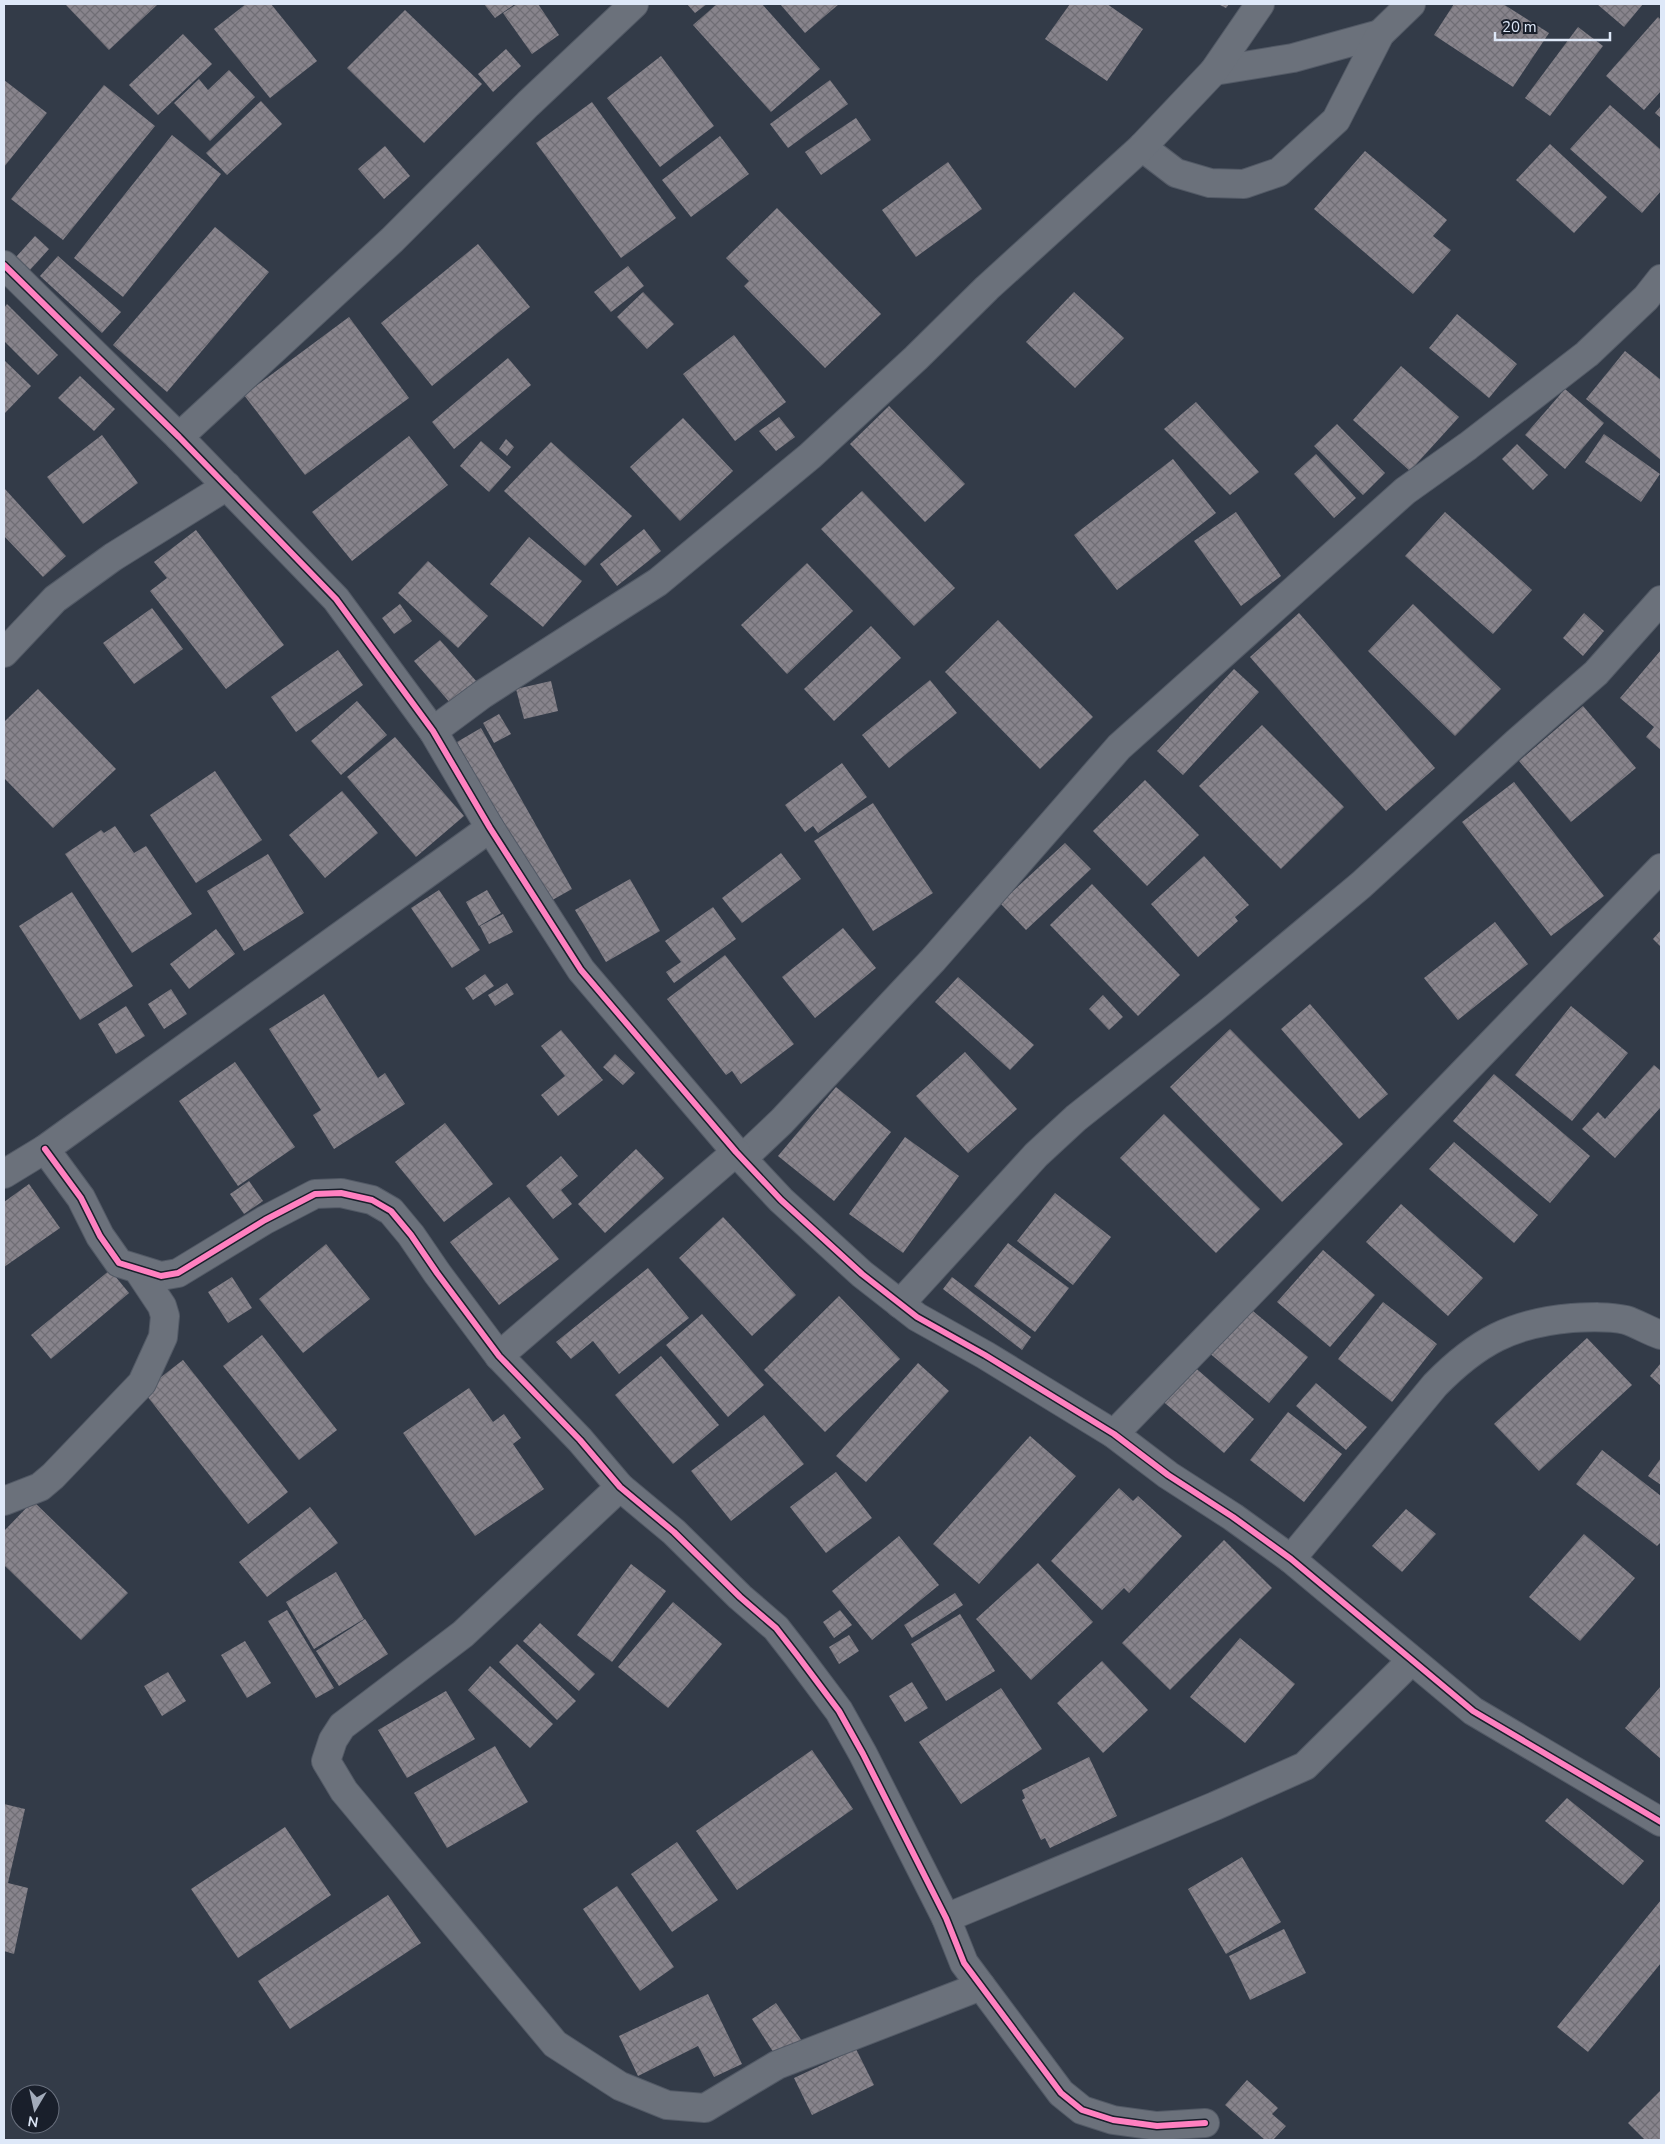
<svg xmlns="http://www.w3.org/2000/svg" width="1665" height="2144" font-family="'Nunito Sans',sans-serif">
  <defs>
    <pattern id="building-cross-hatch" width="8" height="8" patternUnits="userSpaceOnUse" patternTransform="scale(1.25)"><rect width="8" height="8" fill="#88848c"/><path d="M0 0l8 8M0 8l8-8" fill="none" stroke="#706e75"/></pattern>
  </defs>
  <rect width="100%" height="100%" fill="#333b48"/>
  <g fill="url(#building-cross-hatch)">
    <path d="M65 4H158L109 50Z"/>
    <path d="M246 4H271L317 61 270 98 214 29Z"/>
    <path d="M484 4H515L495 18Z"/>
    <path d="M517 4H538L559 35 532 54 503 13Z"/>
    <path d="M687 4H707L695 13Z"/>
    <path d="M717 4H762L820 69 771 112 693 25Z"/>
    <path d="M780 4H839L805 33Z"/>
    <path d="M1070 4H1107L1143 29 1107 81 1045 39Z"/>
    <path d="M1218 4H1229L1226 8Z"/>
    <path d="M1454 4H1503L1549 33 1513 87 1434 35Z"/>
    <path d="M1597 4H1643L1624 27Z"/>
    <path d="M405 10 482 84 424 143 347 68Z"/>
    <path d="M1658 17 1661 20V91L1644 110 1606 76Z"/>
    <path d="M1578 27 1603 46 1550 116 1525 98Z"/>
    <path d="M183 34 212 64 158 115 129 85Z"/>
    <path d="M506 49 521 66 493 92 478 74Z"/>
    <path d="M661 56 714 126 660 167 607 98Z"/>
    <path d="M229 70 255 97 210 141 174 103 199 79 208 90Z"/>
    <path d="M4 80 47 113 4 167Z"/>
    <path d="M830 80 848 104 788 148 770 124Z"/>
    <path d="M104 85 155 126 63 240 11 199Z"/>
    <path d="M261 101 282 124 227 175 206 153Z"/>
    <path d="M592 102 676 218 621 258 536 143Z"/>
    <path d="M1610 105 1661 150V191L1642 213 1570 149Z"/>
    <path d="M1661 106V118L1655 113Z"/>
    <path d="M856 118 871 140 821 175 805 152Z"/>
    <path d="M172 135 221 174 123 297 74 258Z"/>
    <path d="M720 136 749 174 691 217 662 180Z"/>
    <path d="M1550 144 1607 197 1574 233 1516 180Z"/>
    <path d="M385 146 410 176 384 199 358 169Z"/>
    <path d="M1365 151 1447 220 1433 236 1451 250 1413 294 1314 209Z"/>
    <path d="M948 162 982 209 916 257 882 210Z"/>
    <path d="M777 208 881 314 825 368 744 286 749 281 726 258Z"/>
    <path d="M215 227 269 272 167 392 113 345Z"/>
    <path d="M35 236 49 249 30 270 16 257Z"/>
    <path d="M478 244 530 307 432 386 381 323Z"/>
    <path d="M58 256 121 312 102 333 40 276Z"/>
    <path d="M628 266 644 286 611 312 594 292Z"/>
    <path d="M643 292 674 324 647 349 617 317Z"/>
    <path d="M1074 292 1124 338 1075 388 1026 342Z"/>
    <path d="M7 304 58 355 38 375 4 341V308Z"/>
    <path d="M1457 314 1517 364 1489 398 1429 348Z"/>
    <path d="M349 317 409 398 305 475 244 395Z"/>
    <path d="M734 335 786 402 735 441 683 374Z"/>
    <path d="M1625 351 1661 380V460L1586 399Z"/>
    <path d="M508 358 531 385 454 449 432 422Z"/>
    <path d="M4 360 31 386 4 414Z"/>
    <path d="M1401 366 1459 417 1410 471 1353 420Z"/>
    <path d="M80 376 115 409 94 431 58 398Z"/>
    <path d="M1565 389 1604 423 1565 469 1525 435Z"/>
    <path d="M1196 402 1259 472 1230 495 1164 429Z"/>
    <path d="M889 406 965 484 925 522 850 444Z"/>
    <path d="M779 417 795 437 776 451 759 431Z"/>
    <path d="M683 418 733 471 680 521 630 467Z"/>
    <path d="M1337 424 1385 473 1363 495 1314 446Z"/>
    <path d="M1604 434 1660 474 1641 502 1585 462Z"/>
    <path d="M102 435 138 483 83 524 47 477Z"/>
    <path d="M409 436 448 485 352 561 312 512Z"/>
    <path d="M506 439 514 447 507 456 499 449Z"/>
    <path d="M481 441 511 467 489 492 460 466Z"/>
    <path d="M551 442 632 516 585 566 504 491Z"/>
    <path d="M1517 444 1548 475 1533 490 1502 459Z"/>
    <path d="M1316 454 1356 498 1334 518 1294 474Z"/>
    <path d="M1173 459 1216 513 1117 590 1074 535Z"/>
    <path d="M4 488 66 556 43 577 4 536Z"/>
    <path d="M862 491 955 588 914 626 821 529Z"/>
    <path d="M1236 512 1281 576 1241 606 1194 541Z"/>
    <path d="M1445 512 1532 590 1493 634 1405 556Z"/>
    <path d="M644 529 661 551 617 586 600 564Z"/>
    <path d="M196 530 284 645 226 689 150 591 167 578 154 562Z"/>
    <path d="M529 537 582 581 543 627 490 584Z"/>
    <path d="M428 561 488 616 458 648 398 593Z"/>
    <path d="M807 563 853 611 787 674 741 625Z"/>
    <path d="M400 604 412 621 394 634 382 618Z"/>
    <path d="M1413 604 1501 689 1455 736 1368 651Z"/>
    <path d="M152 608 183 649 134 684 103 643Z"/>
    <path d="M1299 613 1435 768 1386 811 1250 657Z"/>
    <path d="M1584 613 1604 631 1583 656 1563 638Z"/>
    <path d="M998 620 1093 717 1040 769 945 672Z"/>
    <path d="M871 626 901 658 834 721 804 689Z"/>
    <path d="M440 640 477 682 451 704 414 661Z"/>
    <path d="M338 650 363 685 296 732 271 697Z"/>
    <path d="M1661 650V750L1646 737 1654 727 1620 698Z"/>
    <path d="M1234 669 1259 692 1183 775 1157 751Z"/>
    <path d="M930 680 957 713 889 768 862 735Z"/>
    <path d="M551 681 558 711 524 719 516 689Z"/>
    <path d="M38 689 116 769 53 828 4 778V722Z"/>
    <path d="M357 701 387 735 341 775 311 741Z"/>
    <path d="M1583 706 1636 768 1571 822 1519 761Z"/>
    <path d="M499 714 511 734 494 743 483 723Z"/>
    <path d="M1262 725 1344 807 1281 869 1199 786Z"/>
    <path d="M481 728 572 889 547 903 457 742Z"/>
    <path d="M395 737 464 816 416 857 347 777Z"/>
    <path d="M842 763 867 797 818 833 813 826 805 832 785 805Z"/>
    <path d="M215 771 262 840 196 883 150 815Z"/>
    <path d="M1145 780 1199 835 1147 886 1093 831Z"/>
    <path d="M1514 782 1604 896 1551 936 1462 822Z"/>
    <path d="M342 791 378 833 325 878 289 835Z"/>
    <path d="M873 803 933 893 873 931 814 841Z"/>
    <path d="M115 826 134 853 146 846 192 914 132 953 65 854 101 830 104 833Z"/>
    <path d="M1065 843 1091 869 1026 930 1000 903Z"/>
    <path d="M781 853 801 879 742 923 722 898Z"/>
    <path d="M268 854 304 913 244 951 207 891Z"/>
    <path d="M1204 856 1249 905 1235 917 1238 921 1198 957 1151 904Z"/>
    <path d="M630 879 660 931 606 962 575 910Z"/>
    <path d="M1092 884 1180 975 1138 1016 1050 925Z"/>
    <path d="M439 890 480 950 452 968 411 908Z"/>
    <path d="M487 890 501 913 479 926 466 902Z"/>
    <path d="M72 892 133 986 80 1020 19 926Z"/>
    <path d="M713 907 736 939 674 983 666 972 681 962 665 941Z"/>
    <path d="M503 914 513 932 489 944 480 926Z"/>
    <path d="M1495 922 1528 964 1458 1020 1424 978Z"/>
    <path d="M843 928 876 968 815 1018 782 977Z"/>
    <path d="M216 929 235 954 189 989 170 964Z"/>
    <path d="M1661 930V947L1653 939Z"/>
    <path d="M725 955 794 1044 741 1084 732 1071 726 1075 667 999Z"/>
    <path d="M485 974 494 986 473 1000 465 988Z"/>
    <path d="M958 977 1034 1045 1010 1070 935 1002Z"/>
    <path d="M507 983 514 994 495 1006 488 995Z"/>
    <path d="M171 989 187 1014 164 1029 148 1004Z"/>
    <path d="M324 994 378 1078 385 1073 405 1104 334 1149 313 1115 321 1110 269 1029Z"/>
    <path d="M1103 995 1123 1017 1109 1030 1089 1009Z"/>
    <path d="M1310 1004 1388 1094 1359 1119 1281 1029Z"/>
    <path d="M126 1006 145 1036 116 1054 98 1024Z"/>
    <path d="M1571 1006 1628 1053 1572 1121 1515 1075Z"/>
    <path d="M1230 1029 1343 1144 1282 1202 1170 1087Z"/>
    <path d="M561 1030 603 1080 558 1116 541 1095 565 1076 541 1046Z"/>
    <path d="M965 1052 1017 1109 968 1153 916 1096Z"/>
    <path d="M615 1054 635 1073 623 1085 603 1067Z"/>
    <path d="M235 1062 295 1147 238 1186 179 1101Z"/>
    <path d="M1654 1065 1661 1071V1107L1615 1158 1582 1129 1598 1112 1605 1119Z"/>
    <path d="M1494 1074 1590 1156 1550 1203 1453 1121Z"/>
    <path d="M836 1087 891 1132 834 1201 778 1156Z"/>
    <path d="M1164 1114 1260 1209 1216 1253 1120 1158Z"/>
    <path d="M445 1123 493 1184 444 1222 395 1162Z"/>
    <path d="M905 1137 959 1176 903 1253 849 1214Z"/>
    <path d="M1454 1142 1538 1215 1514 1243 1429 1169Z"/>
    <path d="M636 1149 664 1178 605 1233 578 1204Z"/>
    <path d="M561 1156 578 1176 561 1190 572 1204 553 1219 526 1186Z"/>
    <path d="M249 1181 263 1201 244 1214 230 1194Z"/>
    <path d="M29 1184 60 1228 4 1267V1202Z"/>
    <path d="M1055 1193 1111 1237 1073 1285 1017 1241Z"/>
    <path d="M509 1197 559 1259 499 1305 450 1242Z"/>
    <path d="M1401 1204 1483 1278 1448 1316 1366 1242Z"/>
    <path d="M723 1217 796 1295 752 1336 679 1258Z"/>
    <path d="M1008 1243 1069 1288 1035 1332 974 1286Z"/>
    <path d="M326 1244 370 1299 303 1353 259 1299Z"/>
    <path d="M1323 1250 1375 1295 1330 1347 1277 1302Z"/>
    <path d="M648 1268 689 1318 619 1374 593 1341 571 1359 556 1342Z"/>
    <path d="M110 1270 129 1293 51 1359 31 1335Z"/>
    <path d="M232 1277 252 1308 228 1323 208 1292Z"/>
    <path d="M952 1277 1031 1337 1022 1350 943 1289Z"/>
    <path d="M839 1296 900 1359 825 1432 764 1370Z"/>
    <path d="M1383 1302 1437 1344 1392 1402 1338 1359Z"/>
    <path d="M1247 1306 1308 1357 1269 1403 1208 1352Z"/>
    <path d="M702 1314 764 1385 728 1417 666 1345Z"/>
    <path d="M262 1335 337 1430 299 1460 223 1366Z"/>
    <path d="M1587 1338 1632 1385 1539 1471 1494 1424Z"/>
    <path d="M661 1356 719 1425 673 1464 615 1395Z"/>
    <path d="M183 1360 288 1492 248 1524 143 1391Z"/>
    <path d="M918 1363 949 1391 866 1482 836 1456Z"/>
    <path d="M1661 1363V1386L1650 1376Z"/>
    <path d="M1191 1364 1254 1419 1224 1453 1160 1399Z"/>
    <path d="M1316 1383 1367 1427 1346 1450 1296 1406Z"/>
    <path d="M469 1388 493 1422 504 1414 521 1438 513 1444 544 1489 475 1536 403 1433Z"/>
    <path d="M1288 1412 1342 1454 1304 1502 1250 1460Z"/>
    <path d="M764 1415 804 1464 731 1521 691 1471Z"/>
    <path d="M1030 1436 1076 1476 979 1584 933 1544Z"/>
    <path d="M1602 1450 1661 1496V1542L1657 1546 1576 1484Z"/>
    <path d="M1661 1458V1485L1648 1476Z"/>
    <path d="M836 1472 872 1518 826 1553 790 1507Z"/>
    <path d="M1119 1488 1133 1501 1138 1496 1182 1536 1129 1593 1124 1588 1102 1610 1051 1561Z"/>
    <path d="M33 1501 128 1593 81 1640 4 1565V1531Z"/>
    <path d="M310 1507 338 1543 267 1597 239 1562Z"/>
    <path d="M1406 1509 1436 1534 1402 1572 1372 1546Z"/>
    <path d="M1584 1534 1635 1578 1580 1641 1529 1597Z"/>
    <path d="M899 1536 939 1585 872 1640 832 1591Z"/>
    <path d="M1224 1540 1272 1588 1170 1690 1122 1643Z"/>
    <path d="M1038 1563 1093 1622 1031 1680 976 1619Z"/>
    <path d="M631 1564 666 1591 612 1662 577 1635Z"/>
    <path d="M336 1572 364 1619 314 1649 286 1602Z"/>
    <path d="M955 1593 963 1605 912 1638 904 1625Z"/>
    <path d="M673 1602 722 1644 668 1708 618 1667Z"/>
    <path d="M287 1610 334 1688 316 1698 268 1621Z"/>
    <path d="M840 1610 852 1625 834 1638 823 1622Z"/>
    <path d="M960 1614 995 1671 946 1701 911 1644Z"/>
    <path d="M365 1619 388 1654 339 1686 316 1651Z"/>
    <path d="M540 1623 595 1674 579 1691 523 1641Z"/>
    <path d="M849 1635 859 1651 839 1664 829 1647Z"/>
    <path d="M1240 1638 1295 1684 1245 1743 1190 1697Z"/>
    <path d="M245 1641 271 1683 247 1698 221 1655Z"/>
    <path d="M517 1644 576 1701 557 1720 499 1662Z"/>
    <path d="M1102 1661 1148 1710 1103 1753 1057 1703Z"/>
    <path d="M490 1666 553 1724 530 1748 468 1690Z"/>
    <path d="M168 1672 186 1701 162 1716 144 1686Z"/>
    <path d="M912 1682 928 1708 905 1722 889 1696Z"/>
    <path d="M1661 1686V1759L1625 1728Z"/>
    <path d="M1001 1688 1042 1749 961 1804 919 1742Z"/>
    <path d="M446 1691 475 1739 407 1778 378 1730Z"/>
    <path d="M495 1746 528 1802 447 1848 414 1793Z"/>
    <path d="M812 1750 853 1809 737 1890 696 1831Z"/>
    <path d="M1089 1757 1117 1816 1050 1848 1045 1838 1041 1840 1022 1800 1025 1798 1022 1790Z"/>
    <path d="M1567 1798 1644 1861 1623 1885 1545 1821Z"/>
    <path d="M4 1804 25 1809 8 1883 28 1888 14 1954 4 1951Z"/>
    <path d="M285 1827 331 1895 238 1958 191 1889Z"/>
    <path d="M677 1842 718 1900 672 1932 631 1874Z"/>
    <path d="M1242 1857 1281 1922 1226 1954 1188 1889Z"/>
    <path d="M617 1886 674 1967 640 1991 583 1909Z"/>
    <path d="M388 1895 421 1943 290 2029 258 1981Z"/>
    <path d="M1661 1900V1963L1588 2052 1557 2027Z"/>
    <path d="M1284 1929 1306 1973 1250 2000 1229 1956Z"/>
    <path d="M708 1994 742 2064 714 2077 698 2046 638 2076 619 2036Z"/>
    <path d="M776 2003 802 2041 777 2058 752 2019Z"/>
    <path d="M856 2049 874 2085 812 2115 794 2078Z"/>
    <path d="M1247 2080 1278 2108 1272 2114 1286 2126 1273 2140H1265L1225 2105Z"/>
    <path d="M1661 2090V2140H1645L1628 2123Z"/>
  </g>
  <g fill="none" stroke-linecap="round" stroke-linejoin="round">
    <g stroke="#535a66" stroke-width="30">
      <g id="minor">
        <path d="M1214 71 1293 58 1380 34"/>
        <path d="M1142 147 1176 173 1210 183 1244 184 1279 172 1336 120 1380 34 1411 4"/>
        <path d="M4 265 179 437 336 599 433 731 490 828 581 970 736 1152 781 1200 862 1274 917 1317 985 1355 1114 1434 1168 1475 1233 1517 1291 1559 1473 1711 1661 1822"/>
        <path d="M179 437 392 240 528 104 634 4"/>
        <path d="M4 653 55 599 113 557 227 486"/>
        <path d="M433 731 483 694 658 582 810 456 916 358 987 288 1142 147 1214 71 1260 4"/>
        <path d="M45 1149 81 1198 100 1236 119 1263 161 1276 178 1273 265 1220 315 1194 341 1193 372 1200 391 1211 411 1235 437 1273 499 1356 580 1440 620 1487 674 1532 740 1597 776 1628 797 1655 839 1711 863 1754 946 1918 964 1963 1061 2093 1082 2110 1113 2120 1157 2126 1205 2123"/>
        <path d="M742 1159 782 1121 933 960 1119 747 1405 491 1468 446 1587 354 1646 298 1661 279"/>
        <path d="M4 1174 45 1149 490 828"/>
        <path d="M900 1304 1036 1155 1076 1118 1214 1008 1361 885 1516 743 1596 673 1661 600"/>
        <path d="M499 1356 736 1152"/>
        <path d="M1114 1434 1661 868"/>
        <path d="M620 1487 463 1634 342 1726 333 1740 326 1761 344 1791 555 2044 620 2086 667 2105 705 2108 777 2065 981 1986"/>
        <path d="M4 1501 40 1487 53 1476 142 1383 163 1337 165 1316 162 1306 138 1270"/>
        <path d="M1291 1559 1435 1385C1477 1342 1512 1323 1572 1318 1590 1317 1609 1316 1626 1320 1638 1324 1649 1331 1661 1335"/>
        <path d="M946 1918 1215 1806 1305 1766 1411 1661"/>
      </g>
    </g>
    <use href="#minor" stroke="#6b717b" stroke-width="28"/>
    <g stroke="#191f2b" stroke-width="9">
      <g id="cycleway">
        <path d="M4 265 179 437 336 599 433 731 490 828 581 970 736 1152 781 1200 862 1274 917 1317 985 1355 1114 1434 1168 1475 1233 1517 1291 1559 1473 1711 1661 1822"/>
        <path d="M45 1149 81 1198 100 1236 119 1263 161 1276 178 1273 265 1220 315 1194 341 1193 372 1200 391 1211 411 1235 437 1273 499 1356 580 1440 620 1487 674 1532 740 1597 776 1628 797 1655 839 1711 863 1754 946 1918 964 1963 1061 2093 1082 2110 1113 2120 1157 2126 1205 2123"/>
      </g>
    </g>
    <use href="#cycleway" stroke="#ff80c0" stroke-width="6"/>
  </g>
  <rect width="1665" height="2144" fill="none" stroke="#dee8f8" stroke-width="10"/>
  <g transform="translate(35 2109) rotate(189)"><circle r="24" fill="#191f2b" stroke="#686f7d"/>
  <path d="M0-4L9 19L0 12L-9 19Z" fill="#a2abba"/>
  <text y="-8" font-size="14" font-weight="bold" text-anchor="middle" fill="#dee8f8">N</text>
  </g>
  <path d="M1495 32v8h115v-8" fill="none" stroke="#dee8f8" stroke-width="2.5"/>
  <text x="1502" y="32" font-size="15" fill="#dee8f8" stroke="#191f2b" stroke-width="4" paint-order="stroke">20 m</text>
</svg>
